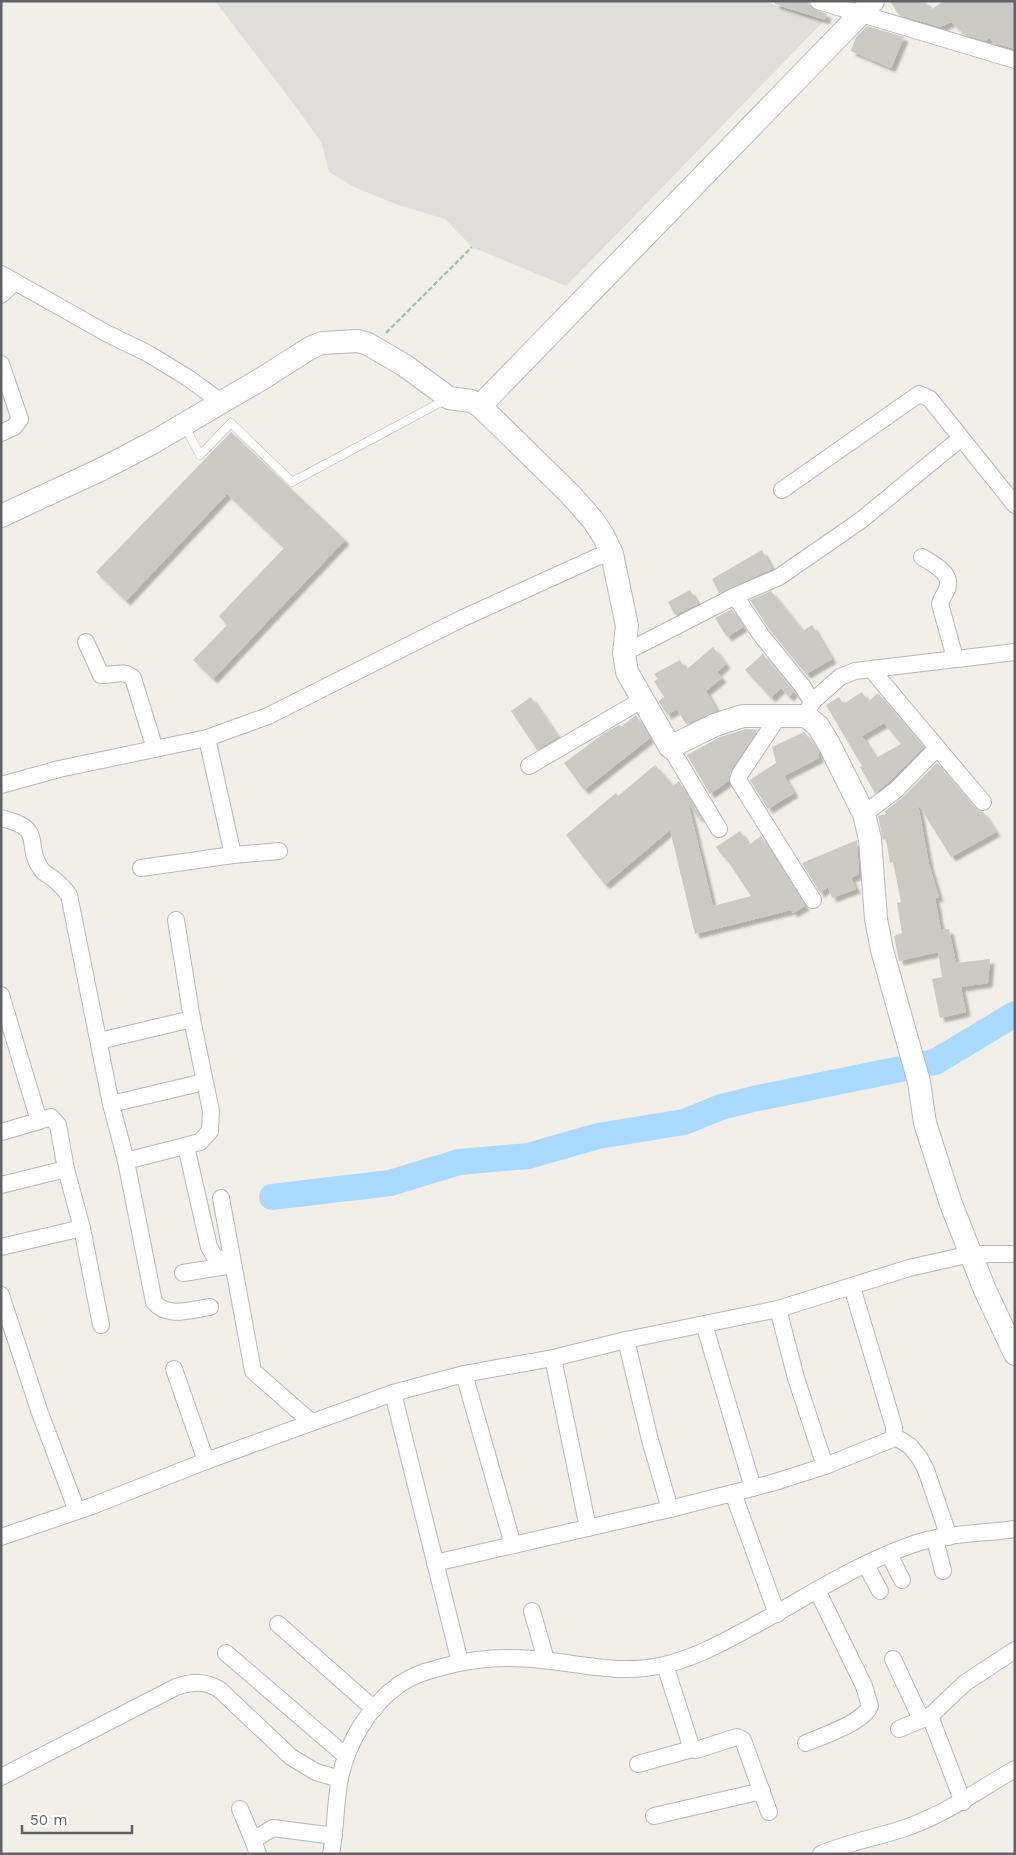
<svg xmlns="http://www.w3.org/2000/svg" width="1016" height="1855" font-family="'Work Sans',sans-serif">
  <defs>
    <filter id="shadow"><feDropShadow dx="4.5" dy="4.5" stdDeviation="1" flood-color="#0004"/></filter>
  </defs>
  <rect width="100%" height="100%" fill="#f1efe8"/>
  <path fill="#e0deda" d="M215 1H762L825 20 566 286 472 247 445 219 398 205 354 187 329 172 321 142 296 107Z"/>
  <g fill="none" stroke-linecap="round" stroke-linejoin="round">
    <path stroke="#aadaff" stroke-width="26" d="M272 1197 390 1183 459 1162 528 1156 598 1136 684 1122 721 1107 753 1099 935 1062 1015 1014"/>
  </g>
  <g fill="#cccac5" fill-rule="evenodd" filter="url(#shadow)">
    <path d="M775 1H808L811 8 827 14 825 20 775 4Z"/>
    <path d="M890 1H925L930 10 944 1H1015V49L995 43 989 38 986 41 965 35 951 22 941 27 899 15Z"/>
    <path d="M867 26 904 37 891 68 851 51 856 37Z"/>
    <path d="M231 432 345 540 213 679 193 660 227 625 219 616 284 548 227 494 126 601 96 572Z"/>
    <path d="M762 550 772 569 719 593 712 579Z"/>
    <path d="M690 590 698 604 675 615 668 602Z"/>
    <path d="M771 591 803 631 812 625 832 659 806 674 769 629 750 600Z"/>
    <path d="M732 609 743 627 727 637 715 618Z"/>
    <path d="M713 647 726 664 717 672 722 678 706 691 717 711 686 724 677 709 667 715 659 701 664 697 654 681 658 679 654 674 680 660 686 670Z"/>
    <path d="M763 654 794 692 789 697 781 688 771 698 745 670Z"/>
    <path d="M862 692 868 702 878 693 924 747 889 782 875 793 860 767 862 766 826 705 839 697 843 704ZM884 723 901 744 876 758 862 736Z"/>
    <path d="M531 697 558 737 537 750 511 711Z"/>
    <path d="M636 715 650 738 584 790 564 763 603 734 619 725 621 727Z"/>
    <path d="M746 729 758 730 732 768 728 781 710 794 687 755 720 737Z"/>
    <path d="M804 732 818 750 819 758 784 776 794 793 768 809 750 780 776 763 772 747Z"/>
    <path d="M937 763 975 808 983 812 996 832 951 857 918 804 929 864 939 897 935 898 941 930 949 929 956 963 990 959 988 983 961 987 966 1012 940 1018 932 979 942 977 938 952 899 961 894 936 902 933 897 903 901 902 893 862 890 863 886 839 883 840 878 816 886 814 885 811 903 797Z"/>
    <path d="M655 765 673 786 679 781 700 817 698 818 688 802 713 906 751 896 725 857 724 858 716 847 740 831 749 845 761 836 805 906 793 913 791 910 695 934 670 830 605 885 566 835 616 793 618 796Z"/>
    <path d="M857 840 859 874 851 878 856 889 832 898 828 887 820 893 802 863Z"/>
  </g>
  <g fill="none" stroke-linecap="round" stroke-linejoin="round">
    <g stroke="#b5b8bc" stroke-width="9">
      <path id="lane" d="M184 425 200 455 231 423 292 482 445 400"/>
    </g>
    <g stroke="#b5b8bc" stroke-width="18">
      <g id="street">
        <path d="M818 1 1015 60"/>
        <path d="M1 274 108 334 149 354 188 378 221 402"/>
        <path d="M1 295 15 282"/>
        <path d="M1 364 20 419 14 427 1 433"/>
        <path d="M782 490 919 394 930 399 1015 505"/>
        <path d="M922 557C933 564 953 573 947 589 945 595 941 598 940 604L955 658"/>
        <path d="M735 596 761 635 803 687 812 702"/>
        <path d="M86 642 101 675C113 676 124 669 133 678L155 749"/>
        <path d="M624 653 735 596 779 577 860 521 961 438"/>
        <path d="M871 669 983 802"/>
        <path d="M806 716 812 702 840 677 855 671 1015 652"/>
        <path d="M778 717 740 774 738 780 813 900"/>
        <path d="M207 738 233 855"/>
        <path d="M670 747 719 829"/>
        <path d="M529 766 642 700"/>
        <path d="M1 785 59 769 207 738 268 716 463 618 597 557 612 554"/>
        <path d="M864 814 896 790 937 748"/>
        <path d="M1 818C47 829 23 843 41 869 44 874 51 876 56 881 61 885 65 890 69 895L111 1104 126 1161 154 1302C168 1319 192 1309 210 1307"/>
        <path d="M141 868 233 855 279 851"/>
        <path d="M1 995 39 1121 51 1117 58 1125 66 1169 82 1228 101 1325"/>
        <path d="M99 1041 192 1019"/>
        <path d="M111 1104 204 1082"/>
        <path d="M1 1132 39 1121"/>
        <path d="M186 1146 209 1247 216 1259 232 1258"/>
        <path d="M126 1161 200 1142 210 1131 211 1111 192 1019 176 920"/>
        <path d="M1 1185 66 1169"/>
        <path d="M221 1198 253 1371 311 1422"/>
        <path d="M1 1247 82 1228"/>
        <path d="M183 1273 233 1265"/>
        <path d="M1 1295 40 1413 77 1511"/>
        <path d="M778 1309 796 1378 825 1466"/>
        <path d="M704 1324 753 1488"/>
        <path d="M626 1340 650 1440 670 1509"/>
        <path d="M553 1358 588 1528"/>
        <path d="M174 1369 206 1461"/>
        <path d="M464 1374 513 1545"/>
        <path d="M393 1393 460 1662"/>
        <path d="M894 1436 910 1446 919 1457 926 1470 949 1537"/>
        <path d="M733 1493 777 1614"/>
        <path d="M1 1537 92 1506 206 1461 393 1393 464 1374 553 1358 626 1340 778 1309 909 1268 971 1254H1015"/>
        <path d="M935 1539 943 1571"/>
        <path d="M889 1554 902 1580"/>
        <path d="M435 1563 670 1509 772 1483 825 1466 890 1440 894 1436V1427L852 1287"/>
        <path d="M866 1565 880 1591"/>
        <path d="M532 1611 546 1660"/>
        <path d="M278 1624 374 1709"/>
        <path d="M226 1653 346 1756"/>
        <path d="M893 1659 921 1719"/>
        <path d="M665 1665 692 1749 696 1750 737 1737 743 1740 769 1812"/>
        <path d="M930 1716 963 1802"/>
        <path d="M899 1729 930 1716 965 1683 1015 1650"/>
        <path d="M806 1743C822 1736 863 1723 870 1706L864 1686 817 1590"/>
        <path d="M638 1764 692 1749"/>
        <path d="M1 1777 176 1687C192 1682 205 1680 220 1690L291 1757 316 1772 340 1779"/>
        <path d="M240 1809 253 1840"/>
        <path d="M654 1816 762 1791"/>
        <path d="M258 1854 253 1840 273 1828 334 1836"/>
        <path d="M331 1854C336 1829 335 1803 340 1778 348 1741 369 1706 400 1684 413 1675 427 1671 442 1667 477 1657 516 1656 551 1661 592 1666 623 1674 664 1665 691 1659 718 1645 742 1632 798 1603 851 1566 911 1545 943 1533 981 1534 1015 1529"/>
        <path d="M821 1854C847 1843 873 1838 899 1830 941 1817 977 1791 1015 1769"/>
      </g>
    </g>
    <g stroke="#b6babf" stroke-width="24">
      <g id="secondary">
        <path d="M480 406 873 1"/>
        <path d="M1 516 102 469 152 443 263 378 310 348 322 343 358 341 368 344 404 365 449 398 471 401 480 406 570 494 593 520 604 537 612 554 627 626 624 653 627 672 670 747 715 725 736 718 744 716H806L818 726 829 744 864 814 870 839 876 919 882 950 919 1082 925 1123 951 1204 985 1290 1015 1354"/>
      </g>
    </g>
    <path stroke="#9cc7a9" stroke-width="2.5" stroke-dasharray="5 2.5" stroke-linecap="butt" d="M386 333 472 247"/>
    <use href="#lane" stroke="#fff" stroke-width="8"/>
    <use href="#street" stroke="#fff" stroke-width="16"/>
    <use href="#secondary" stroke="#fff" stroke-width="22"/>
  </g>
  <rect width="1016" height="1855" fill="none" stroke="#5f6368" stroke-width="5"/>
  <path d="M22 1825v8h110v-8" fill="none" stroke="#5f6368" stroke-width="2.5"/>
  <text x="30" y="1825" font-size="15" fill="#5f6368" stroke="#ffffff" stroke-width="4" paint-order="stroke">50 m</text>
</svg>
